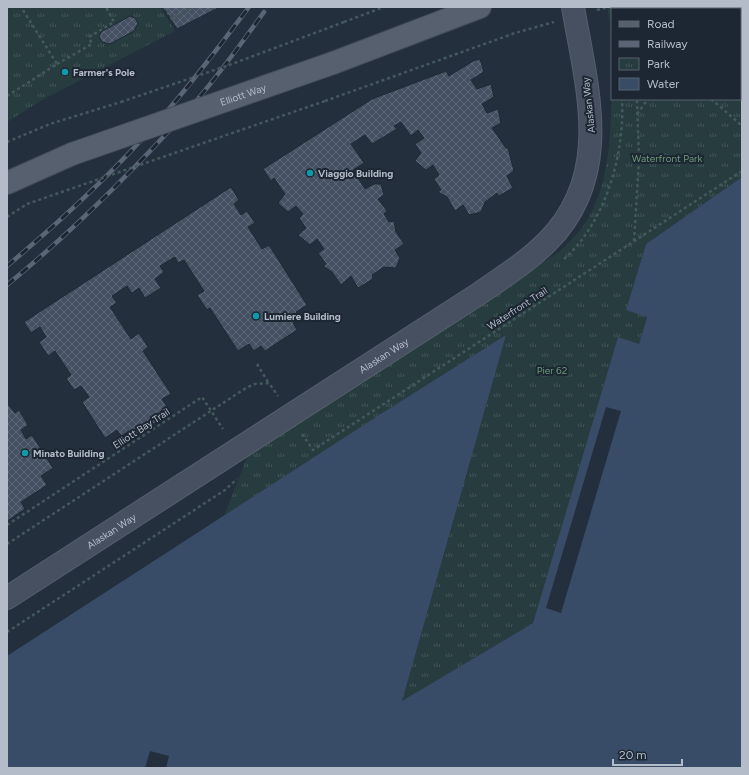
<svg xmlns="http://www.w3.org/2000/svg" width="749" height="775" font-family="Figtree,sans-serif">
  <defs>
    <pattern id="park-tufts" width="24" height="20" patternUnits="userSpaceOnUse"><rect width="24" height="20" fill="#263c3f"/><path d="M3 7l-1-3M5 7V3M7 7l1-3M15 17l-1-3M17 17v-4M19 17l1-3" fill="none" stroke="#435659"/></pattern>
    <pattern id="building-cross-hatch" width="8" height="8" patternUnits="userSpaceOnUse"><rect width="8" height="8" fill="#455162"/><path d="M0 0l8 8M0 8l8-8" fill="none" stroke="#5d6877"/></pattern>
  </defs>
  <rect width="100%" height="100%" fill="#242f3e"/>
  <g fill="url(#park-tufts)" fill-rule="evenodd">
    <path d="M7 7H160L175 31 44 99 7 122Z"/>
    <path d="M607 7H742V177L646 244 626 310 647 316 639 344 618 338 533 623 401 702 505 336 224 516 248 455 559 252C567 244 577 235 584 225 619 175 610 87 611 27ZM612 9H740V99H612Z"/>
  </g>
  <path fill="#394c67" d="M742 177V768H166L169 756 150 751 145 768H7V656L387 410 506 335 402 701 533 623 618 337 639 344 647 317 626 310 646 244Z"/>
  <path fill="#242f3e" d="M606 407 621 411 561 613 546 608Z"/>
  <g fill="url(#building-cross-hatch)" stroke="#1f2835">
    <path d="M163 7H220L177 29Z"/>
    <path d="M702 7H742V84L740 83V9H701Z"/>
    <path d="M130 16 135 18 138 23 134 31 110 44 102 42 99 37 101 32Z"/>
    <path d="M480 59 484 72 471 80 477 89 491 84 494 97 482 104 487 113 498 109 501 123 492 128 506 148H508L514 171 507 176 513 188 499 196 497 193 485 202 481 212 469 215 463 205 455 211 447 197 438 192 441 190 434 179 439 175 433 165 426 170 415 161 421 153 415 144 424 138 418 130 411 136 401 122 394 126 397 129 372 144 365 135 351 144 364 163 353 170 365 189 374 184H381L384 195 378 199 387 211 384 214 389 222 394 221 396 232 404 244 395 250 400 258 396 268 384 267 372 275 373 279 358 288 351 276 341 285 332 272 323 266 326 264 318 253 324 249 317 239 310 245 298 235 306 228 299 218 303 214 296 206 288 212 278 203 285 194 274 178 271 181 263 169 372 99 446 71 449 76 473 61Z"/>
    <path d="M231 187 239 200 234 204 241 215 247 211 255 223 248 227 262 249 269 245 307 305 296 312 300 319 293 323 297 330 265 351 261 346 254 351 249 344 238 351 210 308 207 310 197 295 204 291 184 260 178 263 175 257 160 266 164 272 155 279 161 288 145 298 139 288 132 293 127 286 112 296 117 303 110 307 131 339 139 333 148 347 143 351 171 394 162 399 167 407 160 412 164 417 132 438 128 432 121 436 117 430 105 438 82 402 89 397 81 386 74 390 66 378 71 375 55 351 48 356 39 342 46 337 40 327 31 333 24 322Z"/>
    <path d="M7 403 15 413 19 410 28 425 21 430 26 439 32 435 53 468 41 476 47 485 21 502 25 509 7 521Z"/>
  </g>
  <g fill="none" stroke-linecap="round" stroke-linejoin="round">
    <g stroke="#565f6c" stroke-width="24">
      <g id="secondary">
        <path id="s1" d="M7 598 477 295C500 279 526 263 547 242 614 175 587 89 573 7"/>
      </g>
    </g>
    <g stroke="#414a57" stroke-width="24">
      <g id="primary">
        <path d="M333 63 480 7"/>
        <path d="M7 183 72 154"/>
      </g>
    </g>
    <g stroke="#44595c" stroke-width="2.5" stroke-dasharray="3 3" stroke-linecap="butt">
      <path d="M164 7 172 19 195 7"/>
      <path d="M618 7 619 9"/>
      <path d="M662 7 663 9"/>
      <path d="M693 7 694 9"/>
      <path d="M708 7 711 9"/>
      <path d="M634 9V7"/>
      <path d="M597 10 609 7 615 9"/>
      <path d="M344 22 384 7"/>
      <path d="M740 26H742"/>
      <path d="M740 62 742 73"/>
      <path d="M57 64 92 44 89 37 114 22 106 7"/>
      <path d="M740 89 742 90"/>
      <path d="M7 96 57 64 21 7"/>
      <path d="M711 99 739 123 742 128"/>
      <path d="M325 101 515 33 554 22"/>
      <path d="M637 114 648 99"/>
      <path d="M7 142 50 124 121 102"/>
      <path d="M7 217 27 204"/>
      <path d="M634 241 639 160 637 99"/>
      <path d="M564 259C606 222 625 153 622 99"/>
      <path d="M257 364 268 382"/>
      <path d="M302 434 313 450 742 171"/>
      <path d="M7 525 202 397 223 429"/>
      <path d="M7 544 246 388 255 384 269 383 278 396"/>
      <path d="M7 632 225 490 237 479"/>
    </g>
    <use href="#secondary" stroke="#465061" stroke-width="22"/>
    <use href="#primary" stroke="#56606e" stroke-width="22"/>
    <g stroke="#5a6575" stroke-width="4.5">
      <g id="rail">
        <path d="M7 266C62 220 115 171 162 117 193 82 221 44 249 7"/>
        <path d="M7 285C73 231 133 171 190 108 217 78 240 45 264 12"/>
      </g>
    </g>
    <use href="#rail" stroke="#1d2633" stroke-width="3" stroke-dasharray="9" stroke-linecap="butt"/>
    <g stroke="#414a57" stroke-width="24" stroke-linecap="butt">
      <g id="primary-bridge">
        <path id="s2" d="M72 154 333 63"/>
      </g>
    </g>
    <g stroke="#44595c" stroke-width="2.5" stroke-dasharray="3 3" stroke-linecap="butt">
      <path d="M121 102 232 64 344 22"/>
      <path d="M27 204 325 101"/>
    </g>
    <use href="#primary-bridge" stroke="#56606e" stroke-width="22"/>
  </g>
  <g fill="#0f9aa8" stroke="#1d2633" stroke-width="1.5">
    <circle cx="65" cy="72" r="4"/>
    <circle cx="310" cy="173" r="4"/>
    <circle cx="256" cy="316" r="4"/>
    <circle cx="25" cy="453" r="4"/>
  </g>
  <g text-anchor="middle" stroke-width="4" stroke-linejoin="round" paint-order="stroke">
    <g font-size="10" font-weight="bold" fill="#b4bcc9" stroke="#1d2633" text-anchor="start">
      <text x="73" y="76">Farmer's Pole</text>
      <text x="318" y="177">Viaggio Building</text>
      <text x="264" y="320">Lumiere Building</text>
      <text x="33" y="457">Minato Building</text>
    </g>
    <g font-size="10" fill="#b4bcc9" stroke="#1d2633">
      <text dy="4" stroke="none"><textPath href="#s2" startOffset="181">Elliott Way</textPath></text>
      <text transform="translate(588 105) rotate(-96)" y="4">Alaskan Way</text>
      <text transform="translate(517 308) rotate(-33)" y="4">Waterfront Trail</text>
      <text dy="4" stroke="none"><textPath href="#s1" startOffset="448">Alaskan Way</textPath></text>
      <text transform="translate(141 428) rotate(-33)" y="4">Elliott Bay Trail</text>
      <text dy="4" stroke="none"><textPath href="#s1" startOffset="124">Alaskan Way</textPath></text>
    </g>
    <g font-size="10" fill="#6b9a76" stroke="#1d2633">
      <text x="667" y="162">Waterfront Park</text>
      <text x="552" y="374">Pier 62</text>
    </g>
  </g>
  <rect width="749" height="775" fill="none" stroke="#b4bcc9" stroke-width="16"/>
  <rect x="611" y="8" width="130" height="92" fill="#1d2633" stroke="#59626f"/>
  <rect x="619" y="21" width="20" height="6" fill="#56606e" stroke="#59626f"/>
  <text x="647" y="28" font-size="12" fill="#b4bcc9">Road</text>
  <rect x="619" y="41" width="20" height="6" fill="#5a6575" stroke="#59626f"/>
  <text x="647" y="48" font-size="12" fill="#b4bcc9">Railway</text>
  <rect x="619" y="58" width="20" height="12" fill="url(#park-tufts)" stroke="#59626f"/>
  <text x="647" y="68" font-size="12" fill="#b4bcc9">Park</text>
  <rect x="619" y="78" width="20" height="12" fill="#394c67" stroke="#59626f"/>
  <text x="647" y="88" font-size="12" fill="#b4bcc9">Water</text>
  <path d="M613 759v6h69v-6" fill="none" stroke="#b4bcc9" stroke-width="2"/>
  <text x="619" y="759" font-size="12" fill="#b4bcc9" stroke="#1d2633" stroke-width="3" paint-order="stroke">20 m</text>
</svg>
